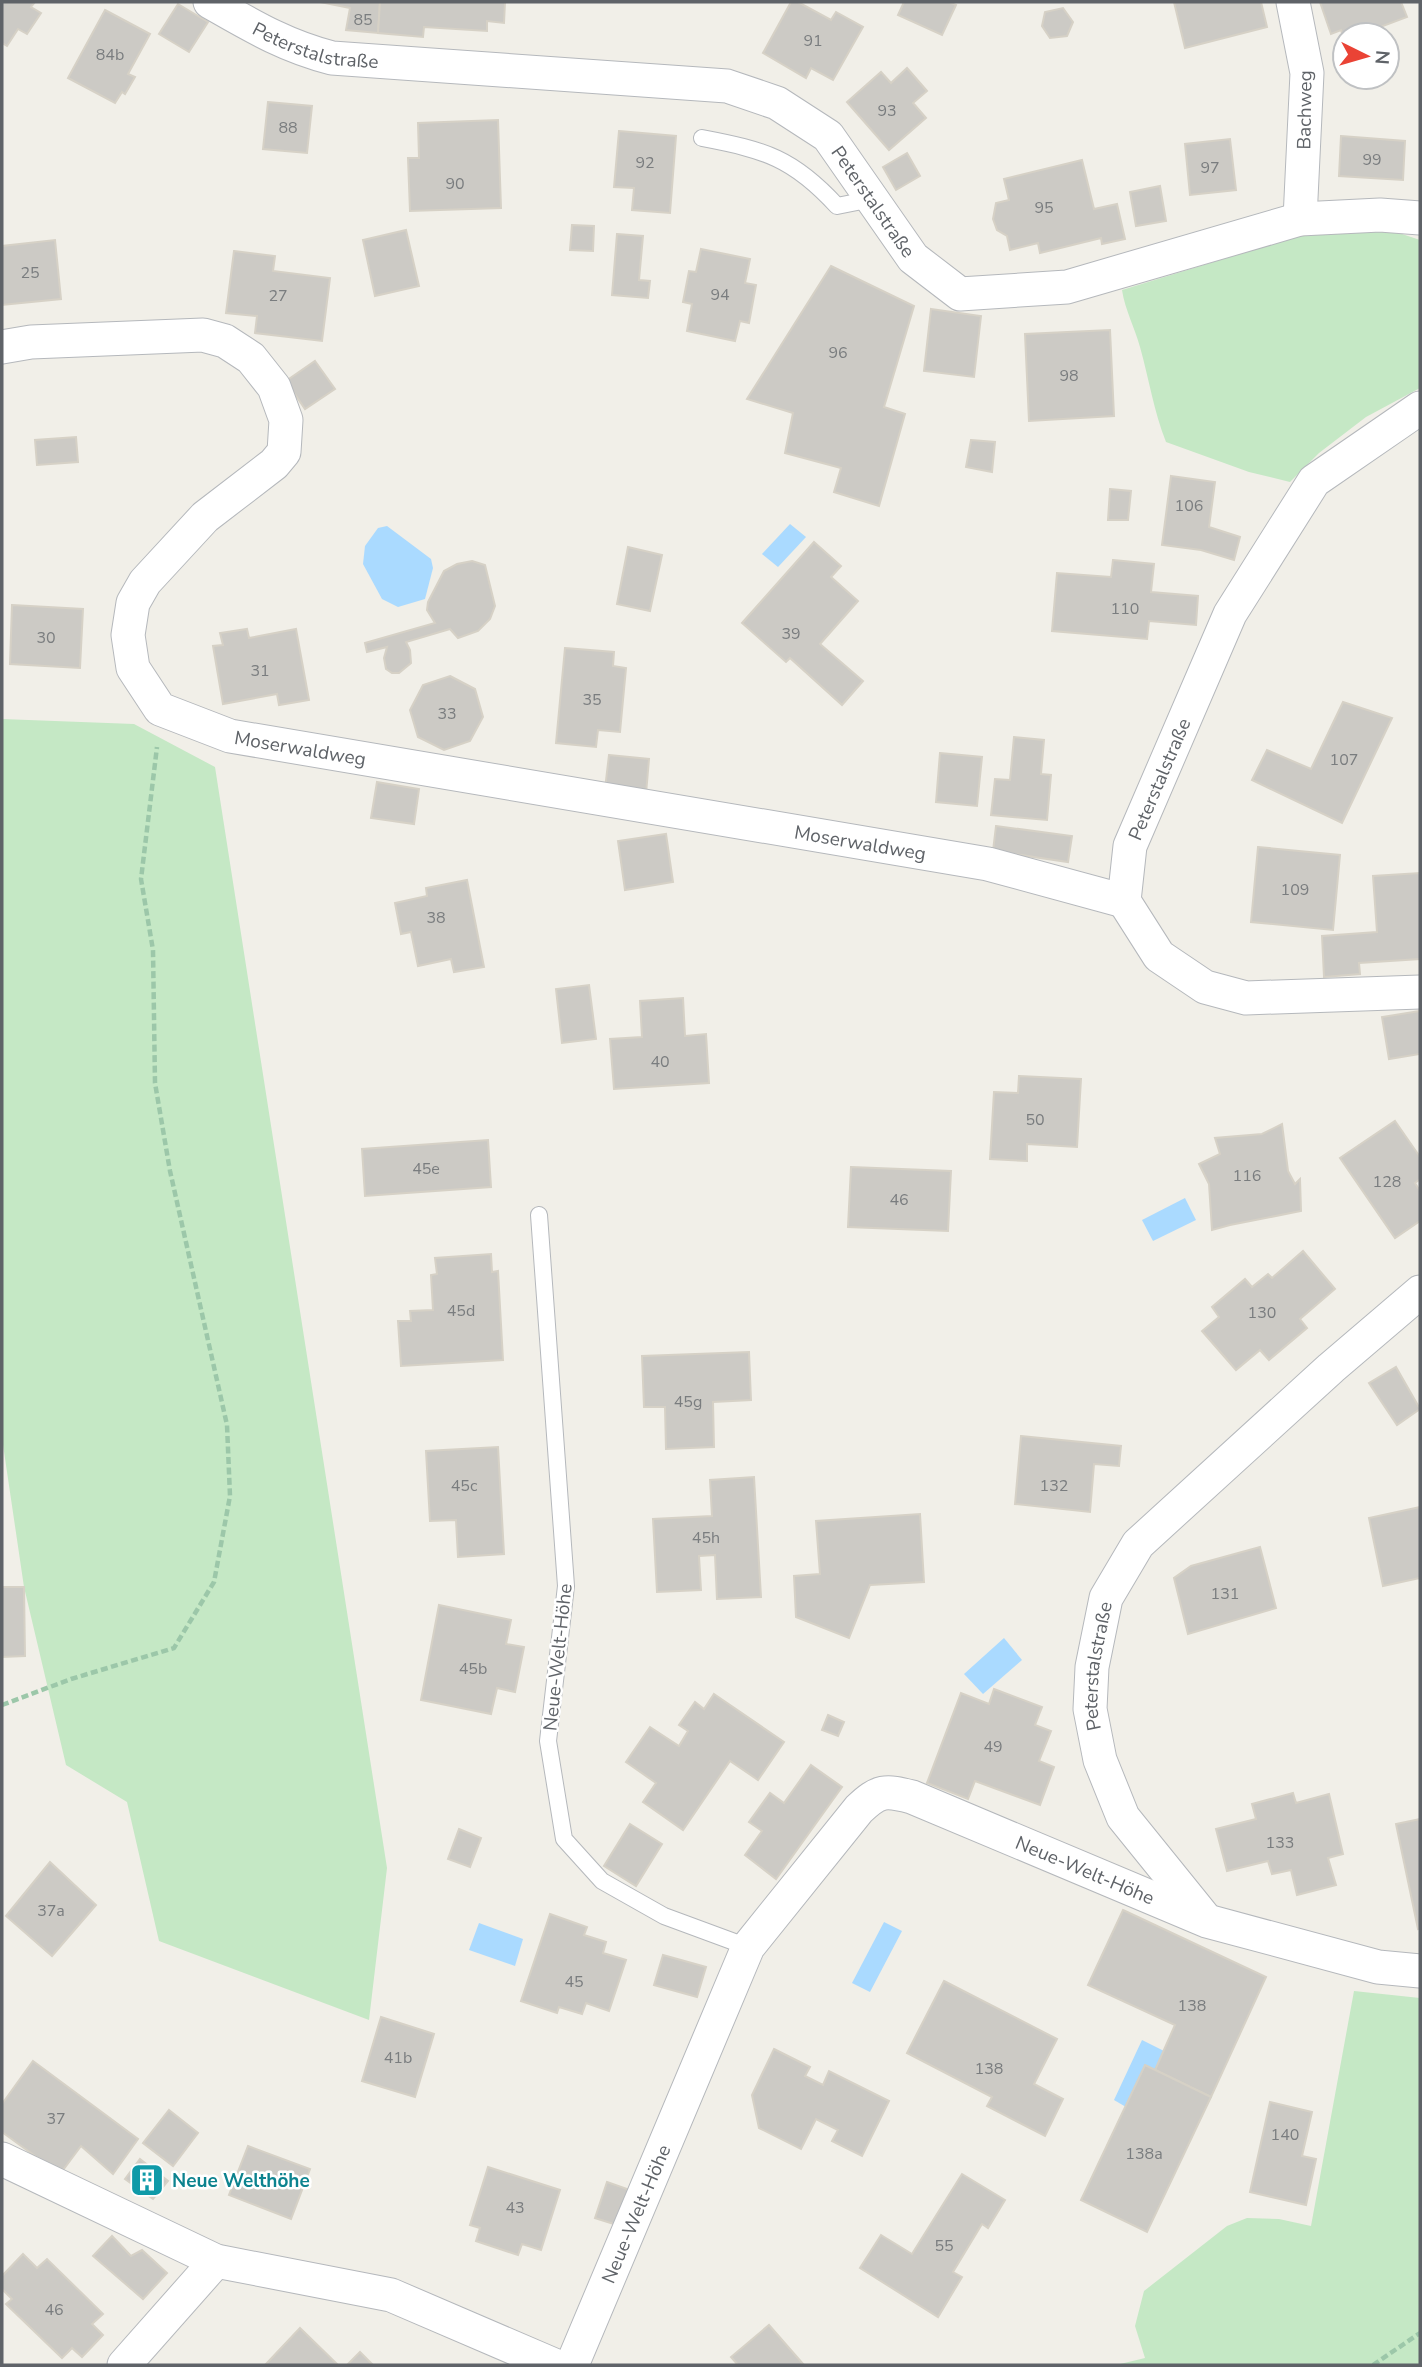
<svg xmlns="http://www.w3.org/2000/svg" width="1422" height="2367" font-family="'Nunito Sans',sans-serif">
  <rect width="100%" height="100%" fill="#f1efe8"/>
  <g fill="#c5e8c5">
    <path d="M1384 228 1420 240V388L1366 417 1319 453 1290 482 1249 472 1166 442C1154 412 1149 379 1140 347 1135 328 1125 310 1122 290L1318 230Z"/>
    <path d="M2 719 134 724 215 767 387 1868 369 2020 159 1941 127 1802 66 1765 24 1587 2 1438Z"/>
    <path d="M1354 1991 1420 1998V2365H1116L1145 2358 1135 2326 1144 2291 1227 2226 1247 2218 1279 2219 1311 2226Z"/>
  </g>
  <g fill="#aadaff">
    <path d="M790 524 806 537 778 567 762 554Z"/>
    <path d="M387 526 431 559 433 568 425 599 398 607 382 599 363 564 365 546 378 528Z"/>
    <path d="M1185 1198 1196 1220 1153 1241 1142 1220Z"/>
    <path d="M1004 1638 1022 1660 983 1694 964 1674Z"/>
    <path d="M884 1922 902 1931 870 1992 852 1983Z"/>
    <path d="M479 1923 523 1939 515 1966 469 1950Z"/>
    <path d="M1142 2040 1164 2051 1155 2070 1126 2107 1114 2100Z"/>
  </g>
  <g fill="#cccac5" stroke="#d6d1c6" stroke-width="2">
    <path d="M2 2H35L31 7 41 13 27 34 18 29 7 46 2 43Z"/>
    <path d="M320 2H380L378 33 346 30 350 8Z"/>
    <path d="M380 2H505L504 23 487 21V31L424 27 423 37 378 33Z"/>
    <path d="M791 2H798L831 20 836 12 863 27 833 80 811 68 806 78 763 53Z"/>
    <path d="M904 2H949L956 5 942 35 898 15Z"/>
    <path d="M1174 2H1261L1267 27 1185 48Z"/>
    <path d="M1320 2H1401L1407 17 1359 35H1345L1344 40 1341 30 1331 34Z"/>
    <path d="M178 4 208 22 189 52 159 34Z"/>
    <path d="M1063 8 1073 22 1067 36 1050 38 1042 26 1045 12Z"/>
    <path d="M105 10 150 34 128 74 135 77 125 94 122 92 115 103 68 78Z"/>
    <path d="M907 68 927 91 913 103 926 118 889 150 847 102 881 72 891 83Z"/>
    <path d="M268 102 312 106 307 153 263 149Z"/>
    <path d="M498 120 501 208 410 211 408 158H419L418 123Z"/>
    <path d="M619 131 676 136 670 213 632 210 634 188 614 187Z"/>
    <path d="M1341 136 1405 141 1403 180 1339 176Z"/>
    <path d="M1230 139 1236 190 1190 195 1185 144Z"/>
    <path d="M907 153 920 176 896 190 883 167Z"/>
    <path d="M1082 160 1094 209 1117 204 1125 239 1102 244 1101 238 1040 253 1038 243 1010 250 1007 236 997 230 993 219 996 203 1009 200 1004 179Z"/>
    <path d="M1160 186 1166 221 1136 226 1130 192Z"/>
    <path d="M572 225 594 226 593 251 570 250Z"/>
    <path d="M406 230 419 286 375 296 363 240Z"/>
    <path d="M617 234 643 236 639 280 650 281 648 298 612 295Z"/>
    <path d="M55 240 61 299 2 305V246Z"/>
    <path d="M701 249 750 259 745 283 756 285 749 323 740 321 735 341 687 331 692 304 683 302 689 271 696 272Z"/>
    <path d="M234 251 275 256 273 271 330 278 322 341 255 333 257 316 226 313Z"/>
    <path d="M831 266 914 306 884 407 905 414 879 506 834 492 841 468 785 453 793 413 747 399Z"/>
    <path d="M931 309 981 316 974 377 924 371Z"/>
    <path d="M1110 330 1114 416 1029 421 1025 334Z"/>
    <path d="M315 361 335 389 305 409 286 381Z"/>
    <path d="M76 437 78 462 37 465 35 440Z"/>
    <path d="M971 440 995 442 992 472 966 467Z"/>
    <path d="M1171 476 1215 482 1209 527 1240 537 1234 560 1201 550 1162 545Z"/>
    <path d="M1110 489 1131 491 1128 520H1108Z"/>
    <path d="M814 542 841 566 831 577 858 601 820 644 863 681 842 705 790 658 786 662 742 623Z"/>
    <path d="M628 547 662 555 650 611 617 604Z"/>
    <path d="M1113 560 1154 564 1151 592 1198 596 1196 625 1149 621 1147 639 1052 631 1057 573 1111 577Z"/>
    <path d="M472 561 485 565 495 606 490 619 478 631 458 638 450 629 406 642 410 650 411 663 399 673H392L386 669 384 658 387 647 367 652 365 643 435 623 427 610 428 602 444 571 457 564Z"/>
    <path d="M12 605 83 609 80 668 10 664Z"/>
    <path d="M247 629 249 638 296 629 309 700 279 705 277 694 223 704 213 646 223 645 220 633Z"/>
    <path d="M565 648 614 652 613 666 626 668 620 732 598 730 596 747 556 743Z"/>
    <path d="M450 676 475 689 483 717 470 741 444 750 418 737 410 710 423 685Z"/>
    <path d="M1343 702 1392 718 1342 823 1252 780 1267 750 1311 769Z"/>
    <path d="M1014 737 1044 740 1041 774 1051 775 1047 820 991 815 995 779 1010 780Z"/>
    <path d="M940 753 982 757 977 806 936 802Z"/>
    <path d="M609 755 649 759 646 794 605 789Z"/>
    <path d="M377 782 419 789 414 824 371 818Z"/>
    <path d="M996 826 1072 836 1068 862 993 851Z"/>
    <path d="M666 834 673 882 625 890 618 841Z"/>
    <path d="M1258 847 1340 855 1333 930 1251 922Z"/>
    <path d="M1420 873V959L1359 963 1360 974 1324 977 1322 936 1377 932 1373 876Z"/>
    <path d="M467 880 484 967 454 972 451 959 418 966 411 932 401 934 395 903 427 896 426 888Z"/>
    <path d="M589 985 596 1039 562 1043 556 989Z"/>
    <path d="M683 998 685 1036 706 1034 709 1083 614 1089 610 1039 642 1037 640 1001Z"/>
    <path d="M1420 1011V1054L1389 1059 1382 1017Z"/>
    <path d="M1019 1076 1081 1079 1077 1147 1027 1144V1161L990 1159 994 1092 1018 1093Z"/>
    <path d="M1395 1121 1420 1157V1179L1415 1183 1420 1191V1221L1395 1238 1340 1158Z"/>
    <path d="M1282 1124 1288 1171 1295 1184 1300 1179 1301 1211 1230 1225 1212 1230 1209 1184 1199 1164 1220 1154 1215 1138 1262 1134Z"/>
    <path d="M488 1140 491 1187 365 1196 362 1149Z"/>
    <path d="M851 1167 951 1171 948 1231 848 1227Z"/>
    <path d="M1303 1251 1335 1289 1300 1319 1307 1328 1269 1360 1260 1350 1236 1370 1202 1331 1219 1317 1212 1307 1245 1279 1252 1287 1268 1274 1272 1278Z"/>
    <path d="M491 1254 492 1272 498 1271 503 1360 401 1366 398 1321H411L410 1311 433 1310 431 1275 437 1274 435 1258Z"/>
    <path d="M749 1352 751 1400 713 1402 714 1447 666 1449 665 1407H644L642 1356Z"/>
    <path d="M1396 1367 1420 1409 1397 1425 1369 1383Z"/>
    <path d="M1021 1436 1121 1446 1119 1466 1094 1464 1090 1512 1015 1504Z"/>
    <path d="M498 1447 504 1554 458 1557 456 1520 430 1521 426 1451Z"/>
    <path d="M754 1477 761 1597 717 1599 715 1555 699 1556 701 1590 657 1592 653 1519 712 1516 710 1480Z"/>
    <path d="M1420 1507V1578L1383 1586 1369 1518Z"/>
    <path d="M920 1514 924 1582 870 1585 849 1638 796 1617 794 1576 820 1574 816 1521Z"/>
    <path d="M1260 1547 1276 1608 1188 1634 1174 1578 1191 1566Z"/>
    <path d="M2 1587H24L25 1656 2 1657Z"/>
    <path d="M439 1605 511 1620 506 1644 524 1647 515 1692 497 1688 491 1714 421 1700Z"/>
    <path d="M994 1689 1042 1707 1035 1725 1051 1731 1039 1761 1054 1767 1040 1805 975 1781 968 1799 927 1783 961 1693 989 1704Z"/>
    <path d="M714 1694 784 1742 758 1780 730 1761 683 1830 643 1802 656 1783 626 1762 650 1727 679 1746 688 1731 679 1725 695 1702 704 1709Z"/>
    <path d="M828 1715 844 1722 838 1736 822 1730Z"/>
    <path d="M811 1765 842 1787 776 1879 745 1855 762 1831 749 1822 770 1793 784 1803Z"/>
    <path d="M1293 1793 1296 1803 1329 1794 1343 1854 1328 1858 1336 1885 1297 1895 1291 1870 1272 1874 1268 1861 1227 1871 1216 1829 1256 1819 1252 1804Z"/>
    <path d="M1420 1819V1928L1418 1929 1396 1824Z"/>
    <path d="M630 1824 662 1844 636 1886 604 1866Z"/>
    <path d="M459 1829 481 1838 470 1867 448 1859Z"/>
    <path d="M50 1862 96 1905 52 1956 6 1916Z"/>
    <path d="M1123 1910 1266 1977 1211 2097 1155 2070 1175 2025 1088 1985Z"/>
    <path d="M550 1914 587 1927 584 1935 606 1942 603 1953 626 1960 609 2011 586 2003 582 2014 559 2007 557 2013 521 2001Z"/>
    <path d="M663 1955 706 1967 697 1997 654 1985Z"/>
    <path d="M944 1981 1057 2039 1034 2084 1063 2099 1045 2136 987 2106 992 2097 907 2053Z"/>
    <path d="M381 2017 434 2034 415 2097 362 2081Z"/>
    <path d="M774 2049 810 2067 805 2076 823 2085 829 2071 889 2101 862 2156 832 2141 838 2130 816 2119 801 2149 759 2128 752 2095Z"/>
    <path d="M33 2061 138 2139 113 2174 81 2146 60 2174 2 2132V2104Z"/>
    <path d="M1145 2065 1211 2097 1147 2232 1081 2200Z"/>
    <path d="M1270 2102 1312 2112 1302 2156 1316 2159 1306 2205 1250 2192Z"/>
    <path d="M169 2110 198 2133 173 2166 143 2143Z"/>
    <path d="M248 2146 310 2169 291 2219 229 2195Z"/>
    <path d="M140 2159 168 2181 153 2199 125 2179Z"/>
    <path d="M488 2167 560 2190 541 2250 522 2244 518 2255 476 2241 480 2228 470 2225Z"/>
    <path d="M962 2174 1005 2200 988 2228 982 2224 953 2272 962 2277 938 2317 860 2268 881 2235 912 2254Z"/>
    <path d="M607 2182 633 2191 620 2226 595 2218Z"/>
    <path d="M112 2236 131 2256 142 2250 167 2273 143 2299 93 2256Z"/>
    <path d="M23 2254 37 2268 47 2259 103 2314 92 2324 103 2335 82 2357 72 2348 62 2358 6 2304 12 2299 2 2289V2276Z"/>
    <path d="M769 2325 804 2365H738L731 2357Z"/>
    <path d="M300 2328 338 2365H267L266 2364Z"/>
    <path d="M360 2352 373 2365H347Z"/>
  </g>
  <g fill="none" stroke-linecap="round" stroke-linejoin="round">
    <g stroke="#b5b8bc" stroke-width="18">
      <g id="service">
        <path d="M702 138C765 150 793 158 837 206L872 199"/>
        <path d="M539 1215 566 1586 548 1741 564 1839 602 1881 664 1916 748 1947"/>
      </g>
    </g>
    <g stroke="#b5b8bc" stroke-width="35">
      <g id="minor">
        <path id="s1" d="M210 2C252 26 285 46 332 58L727 86 777 103 828 136 913 258 960 294 1067 287 1300 219 1380 215 1420 218"/>
        <path d="M1293 2 1307 73 1300 219"/>
        <path id="s2" d="M2 347 31 342 203 335 225 341 251 358 274 387 286 420 284 452 274 464 205 517 145 582 133 603 128 635 133 668 160 709 230 736 988 864 1124 901"/>
        <path d="M1420 408 1314 481 1230 614 1130 846 1124 901 1159 956 1205 987 1246 998 1420 992"/>
        <path id="s3" d="M1203 1916 1123 1817 1100 1760 1090 1709 1092 1667 1106 1598 1138 1544 1331 1368 1420 1292"/>
        <path d="M2 2159 216 2261 391 2295 554 2365"/>
        <path d="M124 2365 216 2261"/>
        <path id="s4" d="M572 2365 748 1947 859 1809C879 1790 885 1790 912 1797L1207 1921 1378 1967 1420 1971"/>
      </g>
    </g>
    <g stroke="#9cc7a9" stroke-width="4.5" stroke-dasharray="7 3.5" stroke-linecap="butt">
      <path d="M2 1705 71 1679 174 1648 214 1582 230 1496 227 1425 170 1171 155 1083 153 950 141 879 157 747"/>
      <path d="M1373 2365 1420 2333"/>
    </g>
    <use href="#service" stroke="#fff" stroke-width="16"/>
    <use href="#minor" stroke="#fff" stroke-width="33"/>
  </g>
  <defs>
    <g id="building-square" transform="scale(1.75)"><rect x="-9" y="-9" width="18" height="18" rx="4" fill="#0f9aa8" stroke="#fff"/><path d="M-4-6H4V6H1V3H-1V6H-4ZM-2.5-4.3h1.7v1.8h-1.7ZM.8-4.3h1.7v1.8H.8ZM-2.5-1h1.7V.8h-1.7ZM.8-1h1.7V.8H.8Z" fill="#fff"/></g>
  </defs>
  <g fill-rule="evenodd">
    <use href="#building-square" x="147" y="2180"/>
  </g>
  <g text-anchor="middle" stroke-width="5" stroke-linejoin="round" paint-order="stroke">
    <g font-size="16" fill="#7a7d7f">
      <text x="363" y="25">85</text>
      <text x="813" y="46">91</text>
      <text x="110" y="60">84b</text>
      <text x="887" y="116">93</text>
      <text x="288" y="133">88</text>
      <text x="1372" y="165">99</text>
      <text x="645" y="168">92</text>
      <text x="1210" y="173">97</text>
      <text x="455" y="189">90</text>
      <text x="1044" y="213">95</text>
      <text x="30" y="278">25</text>
      <text x="720" y="300">94</text>
      <text x="278" y="301">27</text>
      <text x="838" y="358">96</text>
      <text x="1069" y="381">98</text>
      <text x="1189" y="511">106</text>
      <text x="1125" y="614">110</text>
      <text x="791" y="639">39</text>
      <text x="46" y="643">30</text>
      <text x="260" y="676">31</text>
      <text x="592" y="705">35</text>
      <text x="447" y="719">33</text>
      <text x="1344" y="765">107</text>
      <text x="1295" y="895">109</text>
      <text x="436" y="923">38</text>
      <text x="660" y="1067">40</text>
      <text x="1035" y="1125">50</text>
      <text x="426" y="1174">45e</text>
      <text x="1247" y="1181">116</text>
      <text x="1387" y="1187">128</text>
      <text x="899" y="1205">46</text>
      <text x="461" y="1316">45d</text>
      <text x="1262" y="1318">130</text>
      <text x="688" y="1407">45g</text>
      <text x="464" y="1491">45c</text>
      <text x="1054" y="1491">132</text>
      <text x="706" y="1543">45h</text>
      <text x="1225" y="1599">131</text>
      <text x="473" y="1674">45b</text>
      <text x="993" y="1752">49</text>
      <text x="1280" y="1848">133</text>
      <text x="51" y="1916">37a</text>
      <text x="574" y="1987">45</text>
      <text x="1192" y="2011">138</text>
      <text x="398" y="2063">41b</text>
      <text x="989" y="2074">138</text>
      <text x="56" y="2124">37</text>
      <text x="1285" y="2140">140</text>
      <text x="1144" y="2159">138a</text>
      <text x="515" y="2213">43</text>
      <text x="944" y="2251">55</text>
      <text x="54" y="2315">46</text>
    </g>
    <g font-size="19" fill="#5f6368" stroke="#fff">
      <text dy="7" stroke="none"><textPath href="#s1" startOffset="116">Peterstalstraße</textPath></text>
      <text transform="translate(1304 110) rotate(-89)" y="7">Bachweg</text>
      <text dy="7" stroke="none"><textPath href="#s1" startOffset="724">Peterstalstraße</textPath></text>
      <text dy="7" stroke="none"><textPath href="#s2" startOffset="836">Moserwaldweg</textPath></text>
      <text transform="translate(1159 779) rotate(-67)" y="7">Peterstalstraße</text>
      <text dy="7" stroke="none"><textPath href="#s2" startOffset="1404">Moserwaldweg</textPath></text>
      <text transform="translate(557 1657) rotate(-84)" y="7">Neue-Welt-Höhe</text>
      <text dy="7" stroke="none"><textPath href="#s3" startOffset="284">Peterstalstraße</textPath></text>
      <text dy="7" stroke="none"><textPath href="#s4" startOffset="877">Neue-Welt-Höhe</textPath></text>
      <text dy="7" stroke="none"><textPath href="#s4" startOffset="164">Neue-Welt-Höhe</textPath></text>
    </g>
    <g font-size="19" font-weight="bold" fill="#0d838f" stroke="#fff" text-anchor="start">
      <text x="172" y="2187">Neue Welthöhe</text>
    </g>
  </g>
  <rect width="1422" height="2367" fill="none" stroke="#5f6368" stroke-width="7"/>
  <g transform="translate(1366 56) rotate(95)"><circle r="33" fill="#ffffff" stroke="#bfc1c3" stroke-width="2"/>
  <path d="M0-5L12 26L0 18L-12 26Z" fill="#ea4335"/>
  <text y="-10" font-size="19" font-weight="bold" text-anchor="middle" fill="#5f6368">N</text>
  </g>
</svg>
